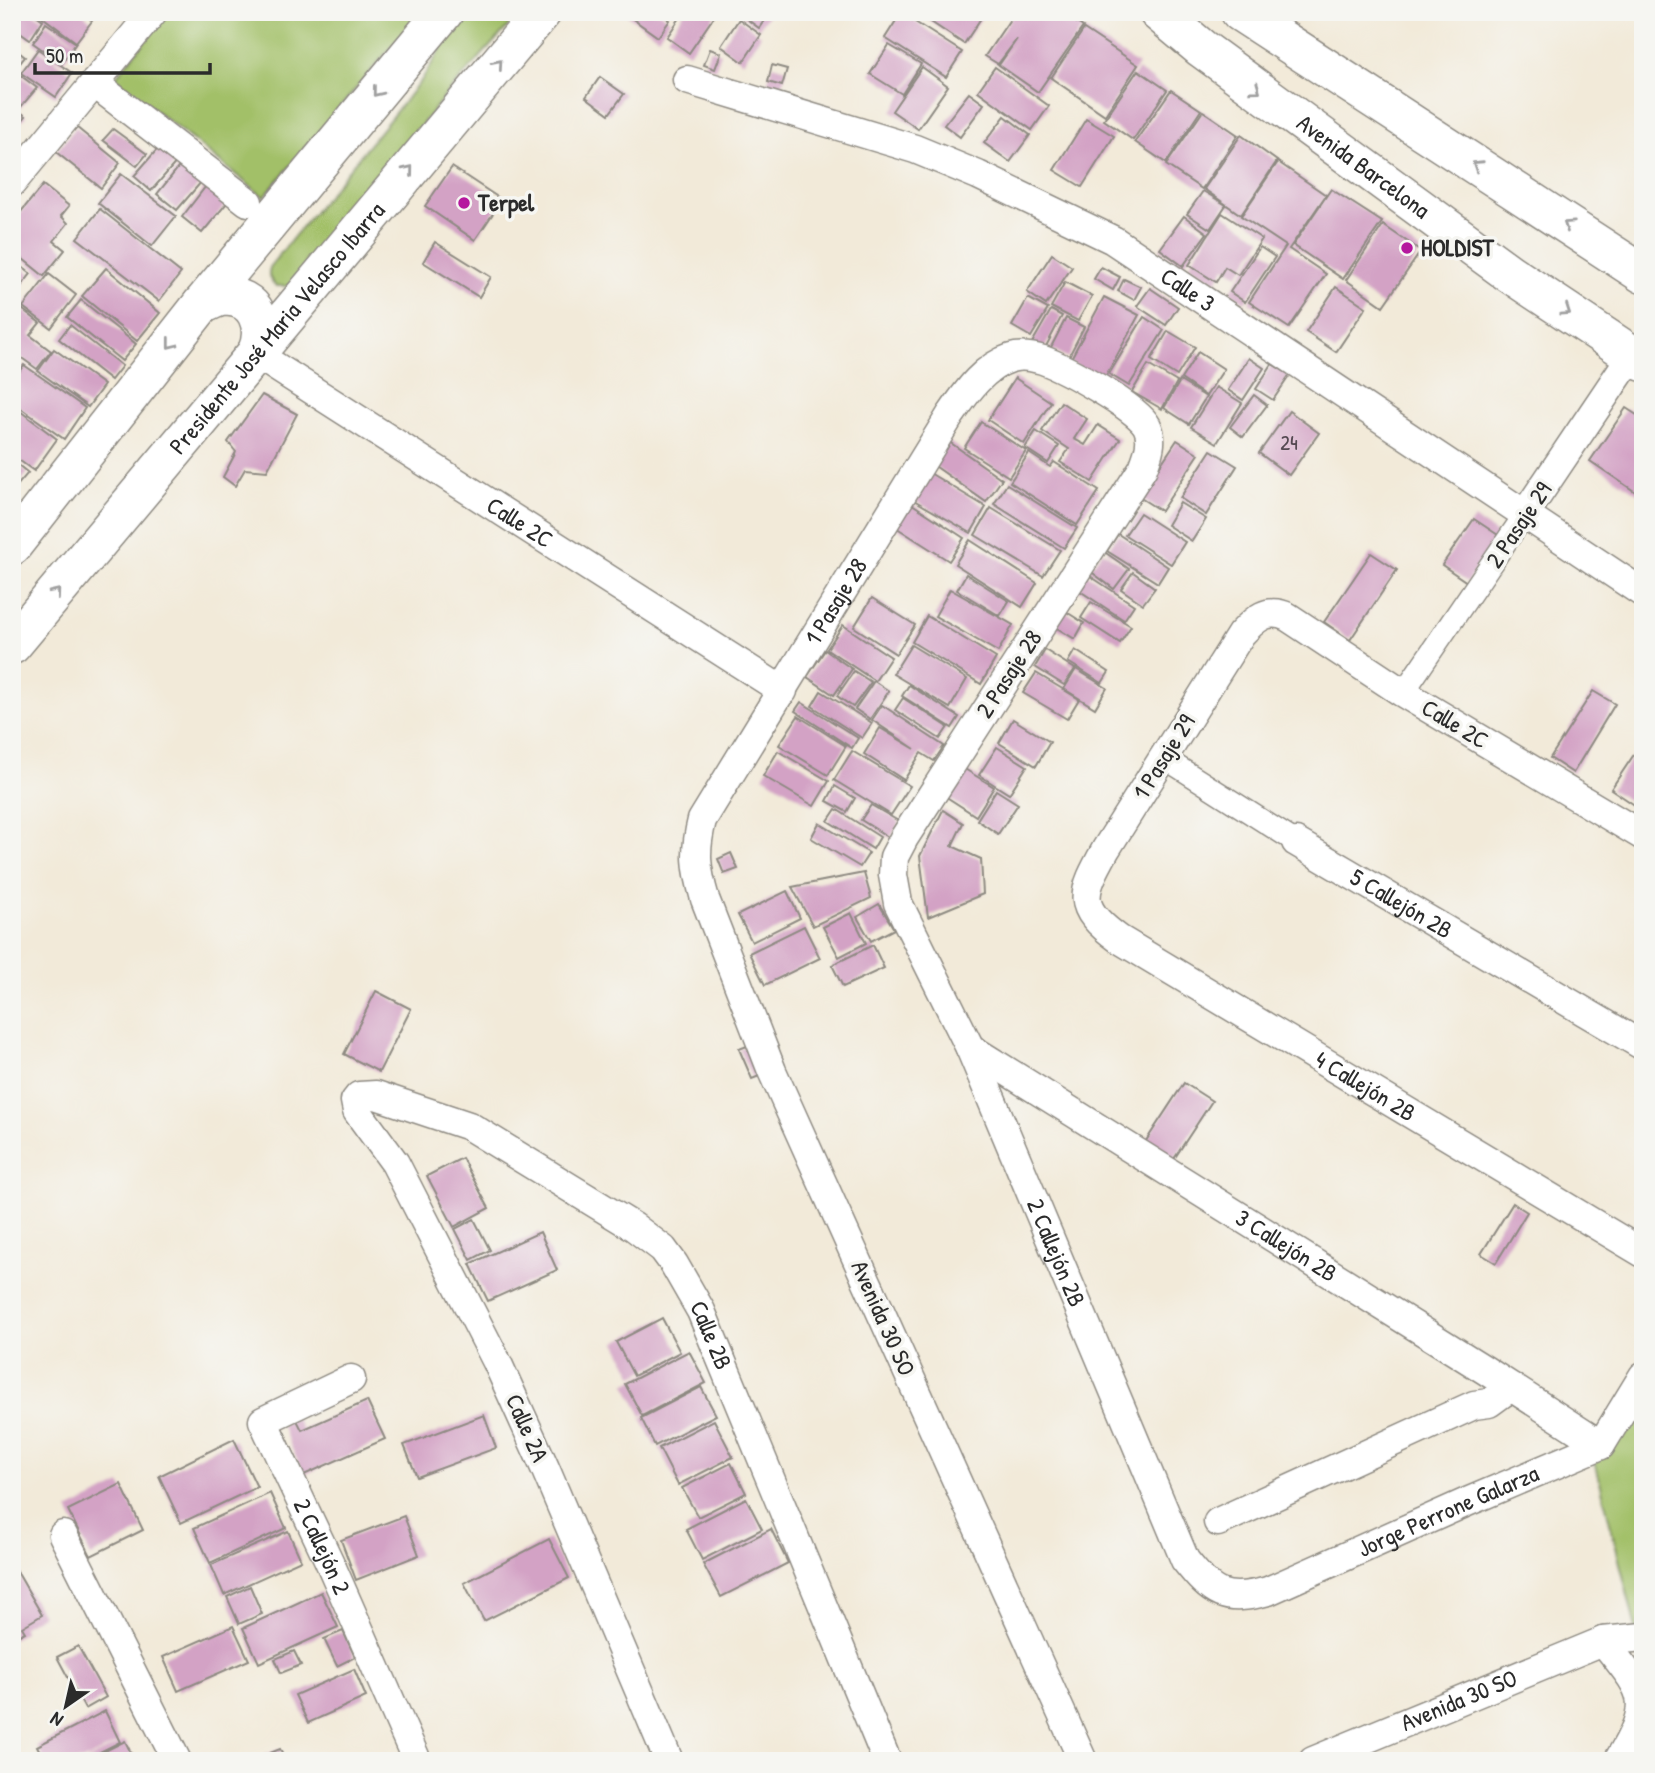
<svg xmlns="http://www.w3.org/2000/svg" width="1655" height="1773" font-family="'Patrick Hand',sans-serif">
  <rect width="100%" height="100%" fill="#f6f6f2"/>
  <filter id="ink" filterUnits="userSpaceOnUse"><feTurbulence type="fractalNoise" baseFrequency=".0143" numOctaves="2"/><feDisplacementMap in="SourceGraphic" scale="14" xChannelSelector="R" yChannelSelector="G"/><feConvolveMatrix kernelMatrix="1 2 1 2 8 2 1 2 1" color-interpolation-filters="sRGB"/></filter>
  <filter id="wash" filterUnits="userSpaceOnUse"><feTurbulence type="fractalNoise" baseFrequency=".00686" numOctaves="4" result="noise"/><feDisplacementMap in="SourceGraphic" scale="28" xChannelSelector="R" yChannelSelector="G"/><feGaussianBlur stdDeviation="1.57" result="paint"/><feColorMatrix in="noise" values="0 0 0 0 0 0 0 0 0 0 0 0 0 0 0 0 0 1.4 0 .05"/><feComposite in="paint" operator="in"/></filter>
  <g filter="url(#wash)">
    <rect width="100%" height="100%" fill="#f2ead9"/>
    <g fill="#a2c067" stroke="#667649" stroke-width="2">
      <path d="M168 12H421L264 197 115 78Z"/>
      <path d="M464 12H521L445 96 290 286H276C269 279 267 275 271 265L421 81Z"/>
      <path d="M1643 1369V1638L1638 1637 1592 1449Z"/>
    </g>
    <g id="blocks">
      <g fill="#d3a2c5">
        <path d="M18 12H32L43 20 30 40 12 27V20Z"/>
        <path d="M36 12H81L92 21 76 42Z"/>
        <path d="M623 12H659L670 20 658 37Z"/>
        <path d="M684 12H717L689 53 667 37Z"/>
        <path d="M737 12H770L759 28Z"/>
        <path d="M916 12H985L964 44Z"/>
        <path d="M1015 12H1061L1083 27 1038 92 999 65 1017 39 998 64 985 56Z"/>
        <path d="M901 13 962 52 946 77 885 38Z"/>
        <path d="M739 19 761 35 743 62 721 46Z"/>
        <path d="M46 23 76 43 62 63 33 43Z"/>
        <path d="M1084 29 1138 65 1105 115 1051 78Z"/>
        <path d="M889 45 921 64 902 94 870 74Z"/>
        <path d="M15 49 25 57 12 73V52Z"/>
        <path d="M38 49 72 73 56 97 21 73Z"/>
        <path d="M710 49 721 53 715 69 704 65Z"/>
        <path d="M772 65 787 69 782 86 768 82Z"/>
        <path d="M922 67 948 86 918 129 892 111Z"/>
        <path d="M995 67 1049 106 1032 130 978 91Z"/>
        <path d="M1138 70 1167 90 1133 140 1104 120Z"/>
        <path d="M16 72 37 88 20 108 12 102V77Z"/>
        <path d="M600 77 624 94 609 114 586 97Z"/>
        <path d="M1171 90 1201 110 1166 163 1135 142Z"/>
        <path d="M969 93 984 104 960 137 944 125Z"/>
        <path d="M12 106 26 116 12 133Z"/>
        <path d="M1203 111 1238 135 1202 189 1166 165Z"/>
        <path d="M1005 116 1030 135 1010 162 984 143Z"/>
        <path d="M1086 119 1114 136 1082 187 1054 170Z"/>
        <path d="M76 127 120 163 101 188 56 152Z"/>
        <path d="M113 129 147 154 137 166 103 140Z"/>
        <path d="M1241 135 1277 161 1241 215 1204 189Z"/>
        <path d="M161 145 178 160 151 191 134 176Z"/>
        <path d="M1278 162 1326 195 1289 249 1326 274 1289 328 1249 302 1286 246 1241 216Z"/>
        <path d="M182 163 202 181 177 210 157 194Z"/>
        <path d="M452 167 502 200 475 240 425 206Z"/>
        <path d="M121 174 176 216 152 246 98 203Z"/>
        <path d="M43 185 69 206 61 216 68 223 54 241 65 250 44 276 12 250V207L20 213Z"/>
        <path d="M206 186 227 203 202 233 182 217Z"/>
        <path d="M1331 189 1382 222 1343 279 1293 245Z"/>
        <path d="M1203 191 1226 205 1210 229 1187 214Z"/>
        <path d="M100 209 181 273 159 301 77 238Z"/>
        <path d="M1222 213 1262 239 1238 275 1225 267 1216 282 1189 265Z"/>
        <path d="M1184 216 1207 233 1183 266 1160 249Z"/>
        <path d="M1383 225 1421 251 1383 306 1346 280Z"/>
        <path d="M435 242 491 277 479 297 423 262Z"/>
        <path d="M1260 247 1275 257 1245 302 1230 292Z"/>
        <path d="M1052 254 1072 267 1046 305 1027 292Z"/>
        <path d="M12 259 31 274 14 295 12 294Z"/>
        <path d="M1101 267 1120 277 1113 290 1094 279Z"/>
        <path d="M106 268 160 313 137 341 82 296Z"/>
        <path d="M49 274 76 295 51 328 23 307Z"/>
        <path d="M1124 279 1141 287 1134 300 1118 291Z"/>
        <path d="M1065 282 1092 296 1078 321 1051 307Z"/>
        <path d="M1336 287 1366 307 1336 352 1306 332Z"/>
        <path d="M1150 288 1178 307 1166 325 1137 306Z"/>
        <path d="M1104 297 1139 315 1103 381 1069 362Z"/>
        <path d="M1028 298 1048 309 1031 337 1012 326Z"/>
        <path d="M81 300 136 344 122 361 67 317Z"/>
        <path d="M18 306 40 323 30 335 51 351 37 369 12 351V313Z"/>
        <path d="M1051 310 1062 316 1044 350 1032 343Z"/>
        <path d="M1144 317 1164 330 1129 386 1109 374Z"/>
        <path d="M1066 318 1084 327 1068 358 1050 349Z"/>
        <path d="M70 325 122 366 111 380 59 339Z"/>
        <path d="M1168 331 1195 347 1177 376 1151 360Z"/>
        <path d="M54 349 104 385 88 407 38 371Z"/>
        <path d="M1198 352 1224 369 1206 396 1181 379Z"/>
        <path d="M1249 358 1264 368 1243 400 1228 390Z"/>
        <path d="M1272 364 1290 375 1273 400 1256 389Z"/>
        <path d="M24 365 85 408 64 439 12 402V381Z"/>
        <path d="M1148 365 1177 382 1162 409 1132 392Z"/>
        <path d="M1015 378 1051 402 1024 444 988 420Z"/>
        <path d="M1180 381 1206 397 1189 424 1164 408Z"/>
        <path d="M1216 387 1242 403 1217 443 1191 427Z"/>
        <path d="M262 395 297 414 267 471 245 469 235 486 223 477 236 452 228 442Z"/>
        <path d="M1254 395 1267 405 1243 437 1230 427Z"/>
        <path d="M1061 402 1087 419 1074 439 1085 445 1098 425 1120 439 1092 482 1060 462 1069 449 1042 431Z"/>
        <path d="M12 405 57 439 34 471 12 455Z"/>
        <path d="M1626 408 1643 419V497L1590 461Z"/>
        <path d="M1289 411 1319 433 1289 475 1259 453Z"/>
        <path d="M981 422 1026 451 1009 477 964 448Z"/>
        <path d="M1036 431 1059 446 1048 463 1025 448Z"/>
        <path d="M1177 440 1199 454 1161 511 1139 497Z"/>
        <path d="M948 441 1002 479 986 502 932 464Z"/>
        <path d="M1211 450 1237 466 1206 515 1180 498Z"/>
        <path d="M1029 453 1050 467 1054 462 1099 491 1077 525 1010 482Z"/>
        <path d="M12 460 28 473 16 487 12 484Z"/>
        <path d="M928 472 986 507 971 533 912 499Z"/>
        <path d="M1007 484 1077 528 1064 548 994 504Z"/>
        <path d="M909 502 964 538 949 561 894 526Z"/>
        <path d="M1180 503 1206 519 1192 541 1167 525Z"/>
        <path d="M991 508 1060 550 1043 576 975 535Z"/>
        <path d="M1140 513 1185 542 1171 564 1125 535Z"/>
        <path d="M1474 519 1498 535 1467 582 1442 565Z"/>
        <path d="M1118 534 1168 567 1158 583 1107 551Z"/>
        <path d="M970 540 1037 583 1022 607 955 564Z"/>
        <path d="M1103 551 1129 569 1114 589 1089 570Z"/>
        <path d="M1371 553 1397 570 1350 640 1324 622Z"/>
        <path d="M1084 572 1134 605 1124 620 1074 587Z"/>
        <path d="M1133 572 1155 588 1143 604 1121 589Z"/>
        <path d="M966 574 1009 601 1000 616 957 590Z"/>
        <path d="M950 589 1013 625 998 652 935 616Z"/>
        <path d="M872 598 915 625 896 654 854 627Z"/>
        <path d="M1091 602 1131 626 1120 643 1081 618Z"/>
        <path d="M1065 611 1084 623 1075 639 1055 627Z"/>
        <path d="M927 616 996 658 981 684 912 642Z"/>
        <path d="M843 625 891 657 875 681 827 649Z"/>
        <path d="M911 645 967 679 950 708 893 674Z"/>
        <path d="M825 650 852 669 834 695 807 677Z"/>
        <path d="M1045 650 1075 669 1064 685 1035 667Z"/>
        <path d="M1075 650 1109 672 1102 683 1068 662Z"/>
        <path d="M1076 669 1107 688 1095 708 1064 689Z"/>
        <path d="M854 671 871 682 853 707 837 696Z"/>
        <path d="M1036 673 1079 699 1067 719 1023 693Z"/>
        <path d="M874 681 889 691 870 719 855 709Z"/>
        <path d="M909 685 959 717 952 728 902 696Z"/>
        <path d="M821 691 872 723 862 738 812 706Z"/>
        <path d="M1593 691 1615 704 1573 773 1550 758Z"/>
        <path d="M903 698 948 727 940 739 895 710Z"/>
        <path d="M801 702 858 738 852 748 795 711Z"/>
        <path d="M882 705 944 746 934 761 921 753 904 780 864 754 880 728 915 749 872 720Z"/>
        <path d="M798 716 846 746 828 775 779 745Z"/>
        <path d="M1013 719 1050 742 1036 766 999 743Z"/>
        <path d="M1643 741V797L1636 806 1611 789Z"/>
        <path d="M997 747 1027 766 1009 794 979 775Z"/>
        <path d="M778 751 829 781 814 806 763 776Z"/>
        <path d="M852 751 910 786 891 815 834 780Z"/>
        <path d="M963 768 994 787 976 816 945 796Z"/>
        <path d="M835 786 855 798 847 812 827 801Z"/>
        <path d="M996 790 1018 804 998 834 977 820Z"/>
        <path d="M871 805 900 822 890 838 861 820Z"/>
        <path d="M836 809 880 837 873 849 828 821Z"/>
        <path d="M943 810 963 823 952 846 981 859 983 894 928 917 920 856Z"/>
        <path d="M819 823 869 853 860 867 811 838Z"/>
        <path d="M731 853 738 869 724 874 718 859Z"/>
        <path d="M864 873 871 898 813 926 792 887Z"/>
        <path d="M787 891 800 918 752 942 738 915Z"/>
        <path d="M879 904 894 929 871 941 857 917Z"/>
        <path d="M851 913 866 943 839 957 823 927Z"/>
        <path d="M804 926 820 958 765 985 749 953Z"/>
        <path d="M873 945 884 968 843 987 832 965Z"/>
        <path d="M376 991 411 1009 379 1072 344 1054Z"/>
        <path d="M755 1043 767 1073 752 1079 739 1049Z"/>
        <path d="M1184 1083 1212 1101 1170 1165 1142 1147Z"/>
        <path d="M462 1158 489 1208 454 1227 427 1176Z"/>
        <path d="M1513 1203 1527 1212 1496 1263 1481 1254Z"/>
        <path d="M474 1219 490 1250 471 1260 455 1229Z"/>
        <path d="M540 1232 557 1270 488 1301 470 1264Z"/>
        <path d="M662 1318 680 1352 634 1376 616 1342Z"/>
        <path d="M689 1351 706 1383 642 1416 625 1384Z"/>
        <path d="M701 1387 716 1415 655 1446 641 1418Z"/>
        <path d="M367 1401 385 1439 304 1475 281 1425 296 1418 302 1430Z"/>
        <path d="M484 1415 496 1448 417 1477 404 1445Z"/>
        <path d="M714 1420 733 1457 678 1485 659 1448Z"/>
        <path d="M234 1439 257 1487 181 1523 159 1476Z"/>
        <path d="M731 1463 746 1493 698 1517 682 1488Z"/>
        <path d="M121 1484 143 1530 91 1556 68 1510Z"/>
        <path d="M270 1493 286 1528 210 1563 194 1528Z"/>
        <path d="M746 1498 762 1529 702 1560 686 1529Z"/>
        <path d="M404 1516 419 1555 356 1580 341 1540Z"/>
        <path d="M771 1529 788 1563 721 1597 703 1564Z"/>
        <path d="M288 1531 301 1560 224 1595 211 1565Z"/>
        <path d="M549 1539 569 1578 484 1621 464 1583Z"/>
        <path d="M12 1563 42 1615 22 1627 25 1632 12 1639Z"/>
        <path d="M250 1586 262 1614 239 1624 227 1597Z"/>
        <path d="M321 1592 338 1627 259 1663 243 1628Z"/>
        <path d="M233 1626 249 1660 178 1691 163 1657Z"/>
        <path d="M343 1631 355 1657 337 1666 324 1639Z"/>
        <path d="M78 1646 106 1697 85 1709 57 1657Z"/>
        <path d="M294 1651 301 1665 281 1673 275 1659Z"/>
        <path d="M354 1669 366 1697 308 1723 295 1695Z"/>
        <path d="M105 1711 120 1742 82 1761H45L37 1746Z"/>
        <path d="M125 1741 135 1761H85Z"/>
        <path d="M280 1749 285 1761H250Z"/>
      </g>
    </g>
  </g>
  <g filter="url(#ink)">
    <use href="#blocks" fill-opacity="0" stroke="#8e8a82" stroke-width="2"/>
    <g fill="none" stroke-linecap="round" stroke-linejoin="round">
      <g stroke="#8e8a82" stroke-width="24">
        <g id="pedestrian">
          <path d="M1403 693 1525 514"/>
          <path d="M1164 758 1296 842"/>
        </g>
      </g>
      <g stroke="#8e8a82" stroke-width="31">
        <g id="minor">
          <path id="s1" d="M687 80 915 149 978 175 1113 240 1643 593"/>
          <path d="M94 83 248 202"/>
          <path d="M12 183 153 12"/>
          <path id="s2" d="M256 354 783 691"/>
          <path d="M1525 514 1632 355"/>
          <path id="s3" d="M1643 836 1403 693 1288 617C1267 607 1255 619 1241 634L1106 849C1081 894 1075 907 1119 939L1643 1253"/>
          <path id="s4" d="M1296 842 1643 1046"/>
          <path id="s5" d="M970 1048 1485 1370 1601 1445"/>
          <path id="s6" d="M351 1379 263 1421 329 1561 417 1761"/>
          <path d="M1218 1522 1474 1405 1489 1403 1511 1387"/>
          <path d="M63 1535 177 1761"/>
          <path d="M1603 1641C1645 1694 1655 1699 1618 1761"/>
          <path id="s7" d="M669 1761 545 1468 498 1364 395 1163 357 1111 355 1101 359 1096 376 1095 469 1126 634 1227 663 1249 674 1264 701 1311 887 1761"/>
          <path id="s8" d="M1083 1761 772 1071 705 899C696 868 694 852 702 820L950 416C966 393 983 367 1011 358 1021 355 1033 357 1043 360 1065 368 1137 407 1147 426 1154 440 1148 455 1143 468L904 838 894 857 893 875 898 903 970 1048 1185 1560C1213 1595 1224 1603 1268 1591L1467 1502 1601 1445 1643 1376"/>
          <path id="s9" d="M1313 1761 1603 1641 1643 1637"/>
        </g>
      </g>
      <g stroke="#8e8a82" stroke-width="41">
        <g id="secondary">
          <path d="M202 304C208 303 214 298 222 297 256 293 269 328 256 354"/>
          <path d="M12 546 202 304 444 12"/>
          <path id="s10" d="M12 645 542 12"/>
        </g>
      </g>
      <g stroke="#8e8a82" stroke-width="41">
        <g id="primary">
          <path id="s11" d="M1158 12 1201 48 1509 273 1643 362"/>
          <path d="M1240 12 1643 274"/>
        </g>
      </g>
      <use href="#pedestrian" stroke="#fff" stroke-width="21"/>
      <use href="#minor" stroke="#fff" stroke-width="28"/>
      <use href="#secondary" stroke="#fff" stroke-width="38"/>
      <use href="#primary" stroke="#fff" stroke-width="38"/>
    </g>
    <defs><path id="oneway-chevron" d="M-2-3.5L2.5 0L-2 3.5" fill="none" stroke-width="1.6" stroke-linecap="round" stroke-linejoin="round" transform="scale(1.75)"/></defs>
    <g stroke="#a0a0a0">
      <use href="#oneway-chevron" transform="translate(498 64) rotate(-49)"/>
      <use href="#oneway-chevron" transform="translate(1256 89) rotate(36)"/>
      <use href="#oneway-chevron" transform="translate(377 92) rotate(129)"/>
      <use href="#oneway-chevron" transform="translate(1477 165) rotate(-147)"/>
      <use href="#oneway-chevron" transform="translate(409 170) rotate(-51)"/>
      <use href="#oneway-chevron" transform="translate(1568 225) rotate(-146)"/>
      <use href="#oneway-chevron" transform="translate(1566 311) rotate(34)"/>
      <use href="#oneway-chevron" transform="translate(171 344) rotate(128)"/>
      <use href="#oneway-chevron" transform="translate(56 593) rotate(-50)"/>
    </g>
  </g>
  <g fill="#b5179e" stroke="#f6f6f2" stroke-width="2.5">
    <circle cx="464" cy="203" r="7"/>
    <circle cx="1407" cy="248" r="7"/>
  </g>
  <g text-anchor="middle" stroke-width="7" stroke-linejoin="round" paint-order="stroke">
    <g font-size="21" fill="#554952">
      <text x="1289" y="450">24</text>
    </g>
    <g font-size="24" fill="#2b2b2b" stroke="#f6f6f2">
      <text dy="8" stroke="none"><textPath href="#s11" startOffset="257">Avenida Barcelona</textPath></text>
      <text dy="8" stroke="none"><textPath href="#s1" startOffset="546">Calle 3</textPath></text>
      <text dy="8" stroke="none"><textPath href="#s10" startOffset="413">Presidente José Maria Velasco Ibarra</textPath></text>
      <text dy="8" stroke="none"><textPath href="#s2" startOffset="313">Calle 2C</textPath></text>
      <text transform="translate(1519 525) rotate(-56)" y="8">2 Pasaje 29</text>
      <text dy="8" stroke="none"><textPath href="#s8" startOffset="1278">1 Pasaje 28</textPath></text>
      <text transform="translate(1009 674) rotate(-57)" y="8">2 Pasaje 28</text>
      <text transform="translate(1455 724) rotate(31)" y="8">Calle 2C</text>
      <text transform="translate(1164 757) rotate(-58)" y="8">1 Pasaje 29</text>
      <text dy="8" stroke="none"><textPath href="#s4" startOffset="122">5 Callejón 2B</textPath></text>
      <text dy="8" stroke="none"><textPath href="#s3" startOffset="1120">4 Callejón 2B</textPath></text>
      <text dy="8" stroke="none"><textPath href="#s5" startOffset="373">3 Callejón 2B</textPath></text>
      <text dy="8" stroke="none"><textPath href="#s8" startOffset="2674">2 Callejón 2B</textPath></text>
      <text transform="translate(883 1318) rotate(66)" y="8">Avenida 30 SO</text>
      <text dy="8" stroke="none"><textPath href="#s7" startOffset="1183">Calle 2B</textPath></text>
      <text transform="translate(527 1428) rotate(66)" y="8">Calle 2A</text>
      <text dy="8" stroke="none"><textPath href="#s8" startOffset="3302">Jorge Perrone Galarza</textPath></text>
      <text dy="8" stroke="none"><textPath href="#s6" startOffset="236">2 Callejón 2</textPath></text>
      <text dy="8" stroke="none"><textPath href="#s9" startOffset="158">Avenida 30 SO</textPath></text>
    </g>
    <g font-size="24" font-weight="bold" fill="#2b2b2b" stroke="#f6f6f2" text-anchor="start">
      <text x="478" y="211">Terpel</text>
      <text x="1421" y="256">HOLDIST</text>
    </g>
  </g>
  <rect width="1655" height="1773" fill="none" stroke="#f6f6f2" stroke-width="42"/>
  <g transform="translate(66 1706) rotate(214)" stroke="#f6f6f2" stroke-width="5" paint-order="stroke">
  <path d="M0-5L12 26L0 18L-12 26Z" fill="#2b2b2b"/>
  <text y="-10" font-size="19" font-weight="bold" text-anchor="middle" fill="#2b2b2b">N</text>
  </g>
  <path d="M35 63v10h175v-10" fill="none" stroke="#2b2b2b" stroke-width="3.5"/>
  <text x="46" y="63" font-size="21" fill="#2b2b2b" stroke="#f6f6f2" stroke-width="5" paint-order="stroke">50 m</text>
</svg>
